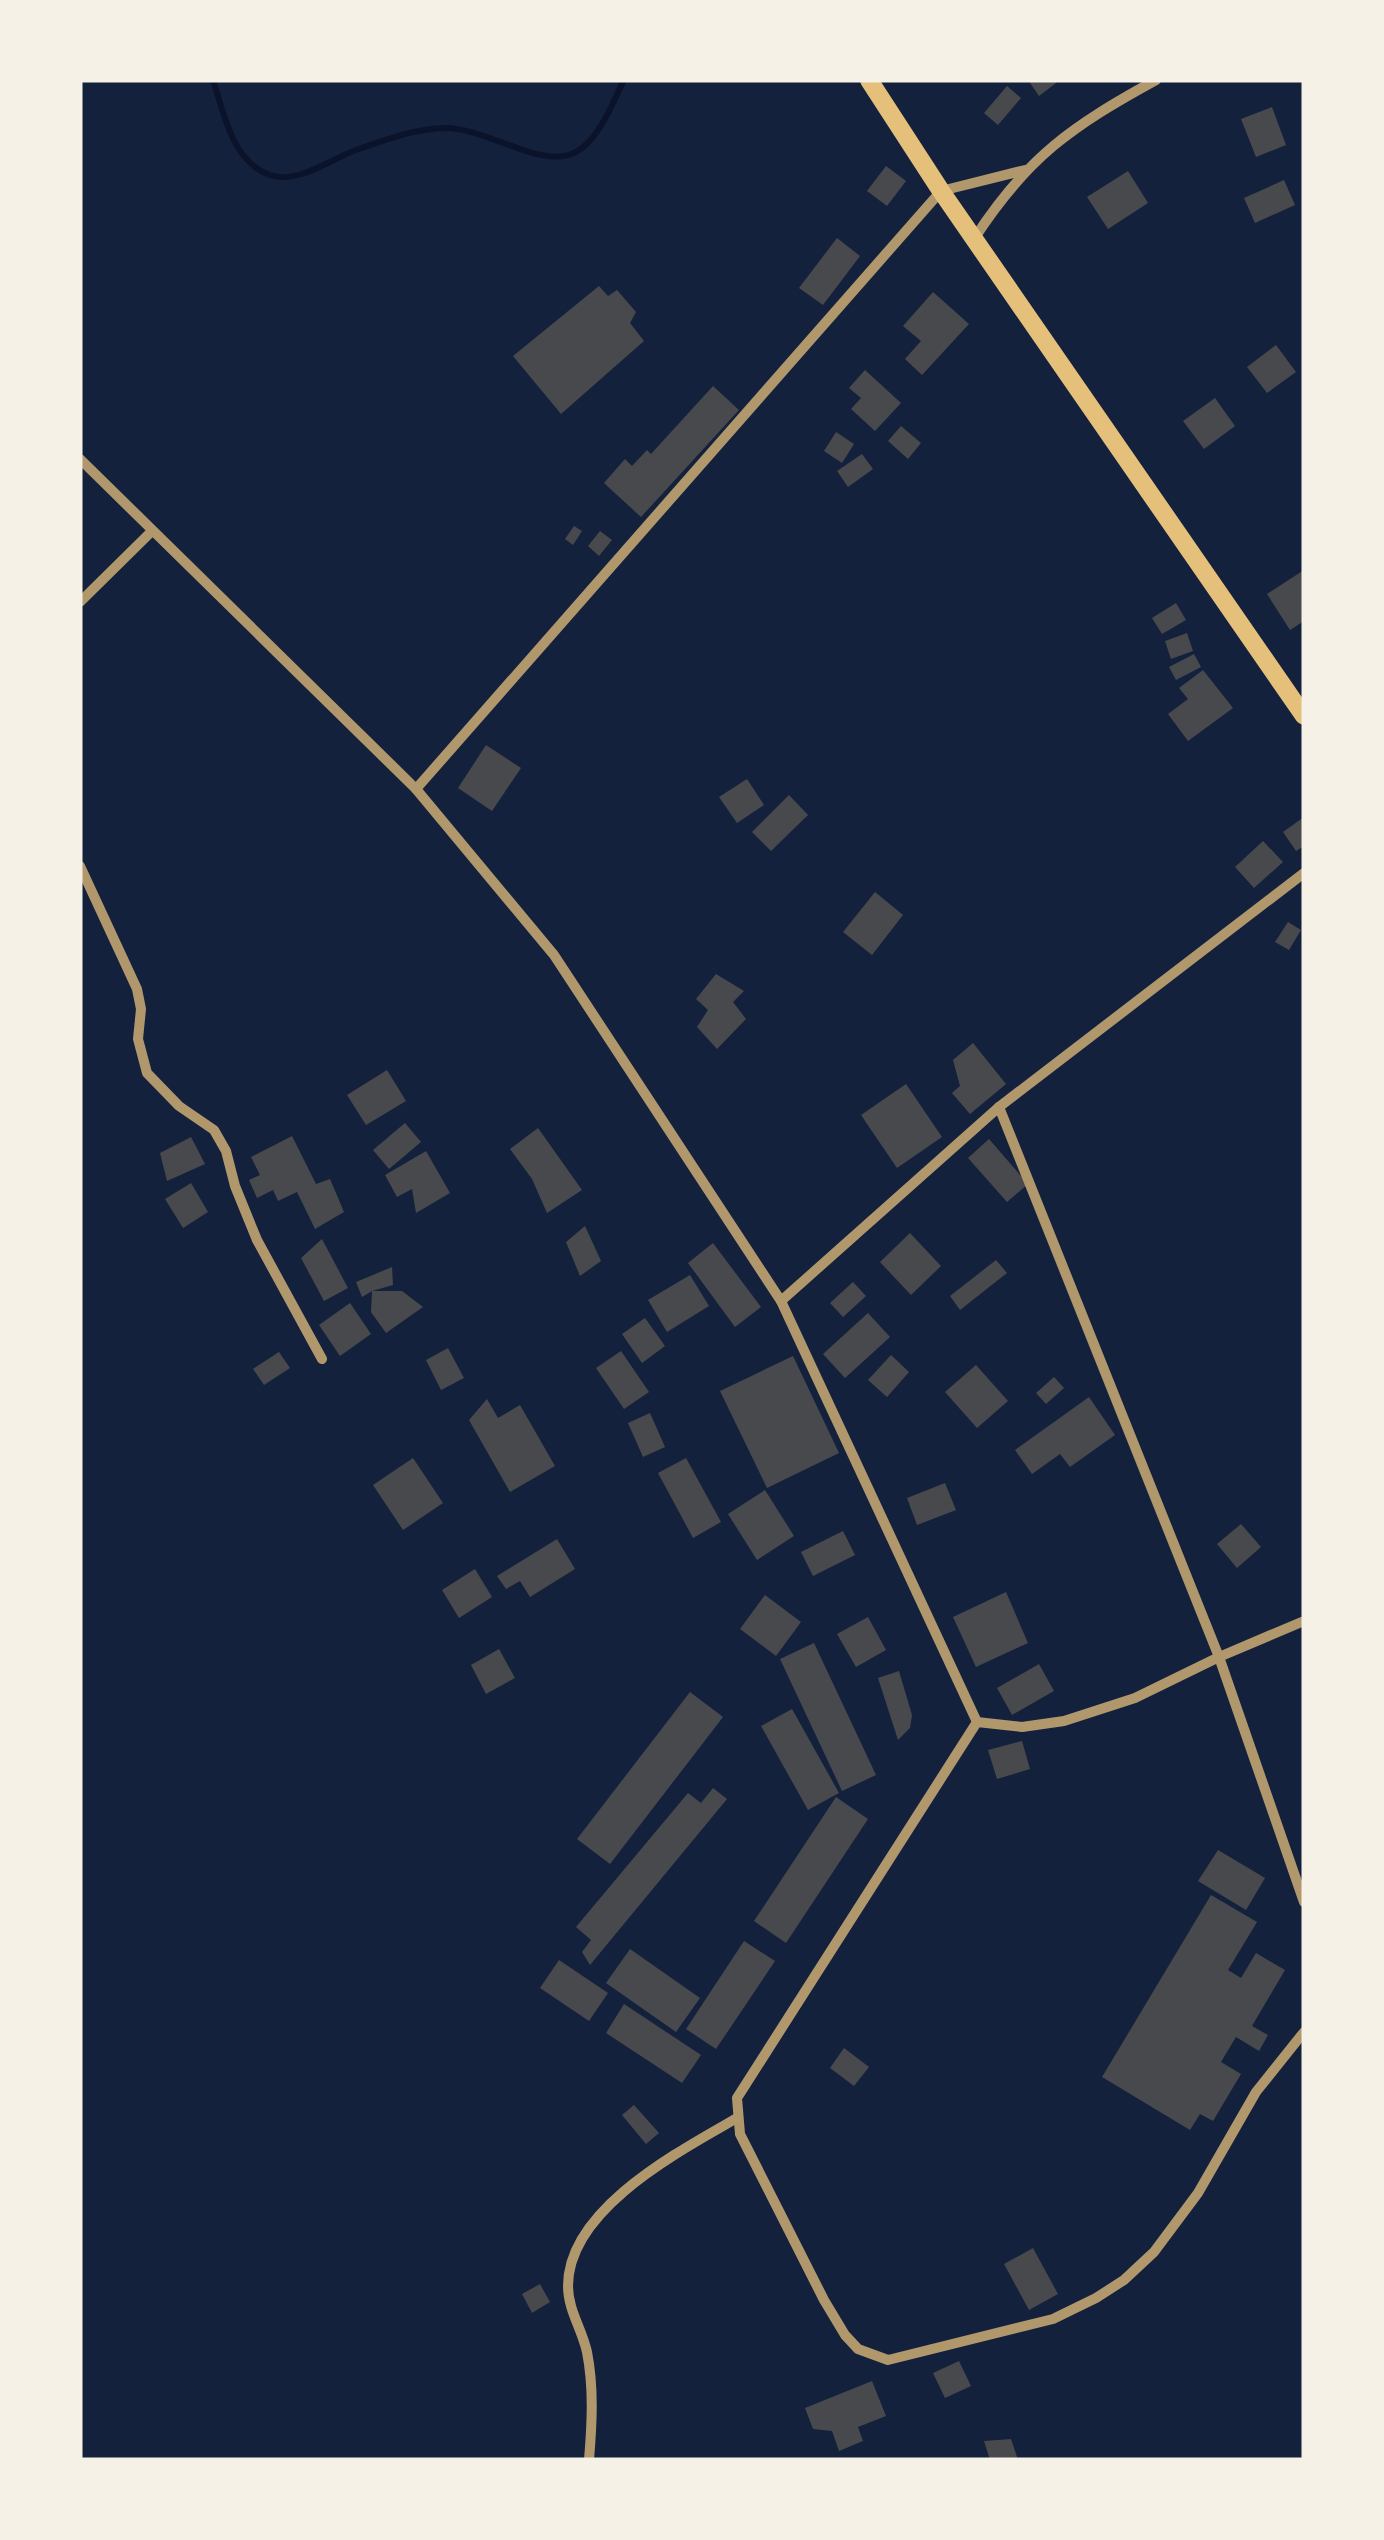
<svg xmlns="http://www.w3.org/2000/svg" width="1384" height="2540" font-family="Jost,sans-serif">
  <rect width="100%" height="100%" fill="#14213d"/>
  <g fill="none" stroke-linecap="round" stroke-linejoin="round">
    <path stroke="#0b132b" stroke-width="6" d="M213 80C224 113 232 162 270 175 297 185 331 159 356 150 382 141 417 128 445 128 484 128 528 161 564 156 595 152 612 104 624 80"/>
  </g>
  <g fill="#48494c">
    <path d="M1028 80H1060L1039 96Z"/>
    <path d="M1007 86 1021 98 998 125 984 113Z"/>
    <path d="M1272 107 1286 145 1256 157 1241 119Z"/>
    <path d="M886 166 906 181 887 206 867 191Z"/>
    <path d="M1128 171 1148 203 1108 229 1087 197Z"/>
    <path d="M1284 180 1295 205 1255 223 1244 198Z"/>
    <path d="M837 238 860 256 823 305 799 288Z"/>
    <path d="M599 286 608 296 617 290 636 312 630 323 644 341 561 414 513 356Z"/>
    <path d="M933 292 969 324 922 375 905 359 921 341 903 326Z"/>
    <path d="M1276 345 1296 372 1267 393 1247 367Z"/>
    <path d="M865 370 901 403 875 431 851 409 861 398 849 388Z"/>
    <path d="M713 386 739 410 641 517 604 483 625 459 632 466 647 450 651 454Z"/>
    <path d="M1215 398 1235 426 1204 449 1183 421Z"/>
    <path d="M901 426 921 443 908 459 888 441Z"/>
    <path d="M836 432 854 444 842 463 824 451Z"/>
    <path d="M862 454 873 469 848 487 837 471Z"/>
    <path d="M574 526 582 531 573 545 565 539Z"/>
    <path d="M600 531 612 540 599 556 588 546Z"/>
    <path d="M1304 570V621L1290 630 1267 594Z"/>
    <path d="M1176 603 1186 620 1162 634 1152 618Z"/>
    <path d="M1187 633 1193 651 1171 659 1165 641Z"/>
    <path d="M1194 654 1201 667 1176 680 1169 667Z"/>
    <path d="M1203 670 1233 708 1188 741 1168 714 1188 699 1179 688Z"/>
    <path d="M486 745 521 768 492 811 458 788Z"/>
    <path d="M747 779 764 805 737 823 719 797Z"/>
    <path d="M789 795 808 815 771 851 752 832Z"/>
    <path d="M1304 817V846L1296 851 1283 832Z"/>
    <path d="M1263 841 1283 862 1254 888 1235 867Z"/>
    <path d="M875 892 903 915 872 955 843 932Z"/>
    <path d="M1288 922 1301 930 1289 950 1275 942Z"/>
    <path d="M716 974 744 991 733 1002 746 1019 717 1049 697 1027 708 1010 696 999Z"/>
    <path d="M973 1043 1006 1084 970 1114 952 1093 960 1086 953 1060Z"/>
    <path d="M387 1070 406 1101 366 1125 347 1095Z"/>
    <path d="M906 1084 942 1137 897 1168 861 1115Z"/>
    <path d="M405 1123 421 1142 389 1169 373 1150Z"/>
    <path d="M538 1128 582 1190 547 1213 532 1179 510 1149Z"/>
    <path d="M292 1136 316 1184 330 1179 344 1212 315 1229 297 1192 278 1201 273 1190 257 1198 249 1180 260 1175 251 1157Z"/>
    <path d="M191 1137 205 1164 167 1181 160 1153Z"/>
    <path d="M989 1139 1028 1184 1007 1202 968 1158Z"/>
    <path d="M426 1151 450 1193 416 1213 412 1189 397 1197 385 1175Z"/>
    <path d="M191 1183 208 1212 183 1228 165 1199Z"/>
    <path d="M585 1226 601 1261 580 1276 566 1242Z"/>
    <path d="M910 1233 941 1266 911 1295 880 1262Z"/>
    <path d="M322 1239 348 1288 324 1301 301 1258Z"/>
    <path d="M713 1243 761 1307 735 1327 688 1263Z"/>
    <path d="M996 1260 1007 1273 960 1310 950 1296Z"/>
    <path d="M392 1267 393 1285 372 1291H402L423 1307 386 1333 371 1312 372 1291 362 1297 356 1282Z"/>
    <path d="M690 1275 709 1306 667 1332 648 1300Z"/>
    <path d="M853 1282 866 1296 843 1317 830 1303Z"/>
    <path d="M350 1303 371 1334 340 1356 319 1325Z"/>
    <path d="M868 1313 890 1337 845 1378 823 1354Z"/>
    <path d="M645 1318 665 1346 642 1363 622 1334Z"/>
    <path d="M448 1348 464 1378 441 1390 426 1360Z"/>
    <path d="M621 1351 649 1392 624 1409 596 1368Z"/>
    <path d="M279 1352 290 1368 264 1385 253 1369Z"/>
    <path d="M891 1355 909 1372 887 1397 868 1380Z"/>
    <path d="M793 1356 839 1453 767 1488 720 1391Z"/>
    <path d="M976 1365 1008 1401 977 1428 945 1392Z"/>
    <path d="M1054 1377 1064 1388 1046 1404 1036 1393Z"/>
    <path d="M1089 1397 1115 1435 1070 1467 1060 1454 1032 1474 1015 1450Z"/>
    <path d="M487 1399 498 1418 520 1405 555 1466 510 1492 469 1420Z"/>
    <path d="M650 1413 665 1447 643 1457 628 1423Z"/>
    <path d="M413 1458 443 1503 403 1530 373 1485Z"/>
    <path d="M686 1458 721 1522 693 1538 658 1473Z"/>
    <path d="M945 1483 956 1510 917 1525 907 1498Z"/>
    <path d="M765 1490 794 1536 757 1560 728 1514Z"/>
    <path d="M1241 1524 1261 1547 1237 1568 1217 1544Z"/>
    <path d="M843 1531 855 1555 813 1576 801 1552Z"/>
    <path d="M557 1539 575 1569 530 1597 520 1581 506 1589 497 1576Z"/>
    <path d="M475 1569 492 1597 459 1618 442 1590Z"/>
    <path d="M1006 1592 1028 1643 976 1667 953 1617Z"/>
    <path d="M765 1595 801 1622 776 1656 740 1629Z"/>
    <path d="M868 1617 886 1650 856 1667 837 1634Z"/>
    <path d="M814 1643 876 1775 842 1791 780 1659Z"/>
    <path d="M499 1649 515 1678 486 1694 471 1665Z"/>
    <path d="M1039 1664 1054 1691 1012 1715 997 1688Z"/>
    <path d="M899 1671 912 1715 910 1728 898 1740 878 1678Z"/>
    <path d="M690 1692 723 1717 610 1864 577 1839Z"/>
    <path d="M792 1709 839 1793 808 1810 761 1726Z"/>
    <path d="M1022 1741 1030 1769 997 1779 988 1750Z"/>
    <path d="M713 1788 727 1799 590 1965 582 1952 591 1940 576 1927 688 1793 701 1803Z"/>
    <path d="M836 1797 868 1819 786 1943 754 1921Z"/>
    <path d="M1218 1850 1265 1878 1246 1910 1198 1881Z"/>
    <path d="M1211 1895 1257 1922 1228 1970 1241 1978 1256 1953 1285 1970 1252 2026 1268 2035 1259 2051 1236 2037 1221 2062 1241 2074 1213 2121 1200 2114 1190 2130 1102 2077Z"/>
    <path d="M744 1941 775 1961 716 2049 686 2029Z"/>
    <path d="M630 1949 700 1998 676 2032 606 1983Z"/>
    <path d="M559 1960 608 1993 589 2021 540 1988Z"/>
    <path d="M624 2004 701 2055 682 2083 606 2033Z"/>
    <path d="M844 2048 869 2067 854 2086 830 2068Z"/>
    <path d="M634 2105 659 2133 646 2144 622 2115Z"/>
    <path d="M1033 2248 1058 2294 1029 2310 1004 2264Z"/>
    <path d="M540 2284 550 2302 532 2313 522 2294Z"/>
    <path d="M959 2361 971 2386 945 2398 933 2373Z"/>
    <path d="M872 2381 886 2416 858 2427 863 2441 839 2451 832 2431 813 2429 805 2408Z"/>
    <path d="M1011 2439 1018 2460H990L984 2441Z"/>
  </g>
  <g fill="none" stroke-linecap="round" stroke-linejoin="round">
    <g stroke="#b1986c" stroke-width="10">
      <path d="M974 239C1027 157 1072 126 1156 80"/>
      <path d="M80 459 416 789 554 955 781 1301 977 1722"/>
      <path d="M80 602 151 532"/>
      <path d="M416 789 941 191 1025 170"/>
      <path d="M80 866 137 989 141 1009 138 1039 147 1073 179 1106 214 1130 226 1151 235 1186 257 1240 322 1359"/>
      <path d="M999 1107 1219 1657 1304 1902"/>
      <path d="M781 1301 999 1107 1304 873"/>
      <path d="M977 1722 737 2098 740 2134 824 2300 845 2335 858 2349 888 2360 1053 2319 1096 2298 1124 2280 1154 2252 1198 2193 1256 2092 1304 2032"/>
      <path d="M977 1722 1022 1727 1064 1721 1135 1698 1219 1657 1304 1621"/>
      <path d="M589 2460C592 2424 594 2388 587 2352 582 2329 568 2310 568 2286 568 2209 680 2151 737 2118"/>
    </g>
    <path stroke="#e5c07b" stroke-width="18" d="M869 80 941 191 1304 716"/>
  </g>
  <rect width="1384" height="2540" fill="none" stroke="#f6f1e7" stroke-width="165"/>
</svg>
